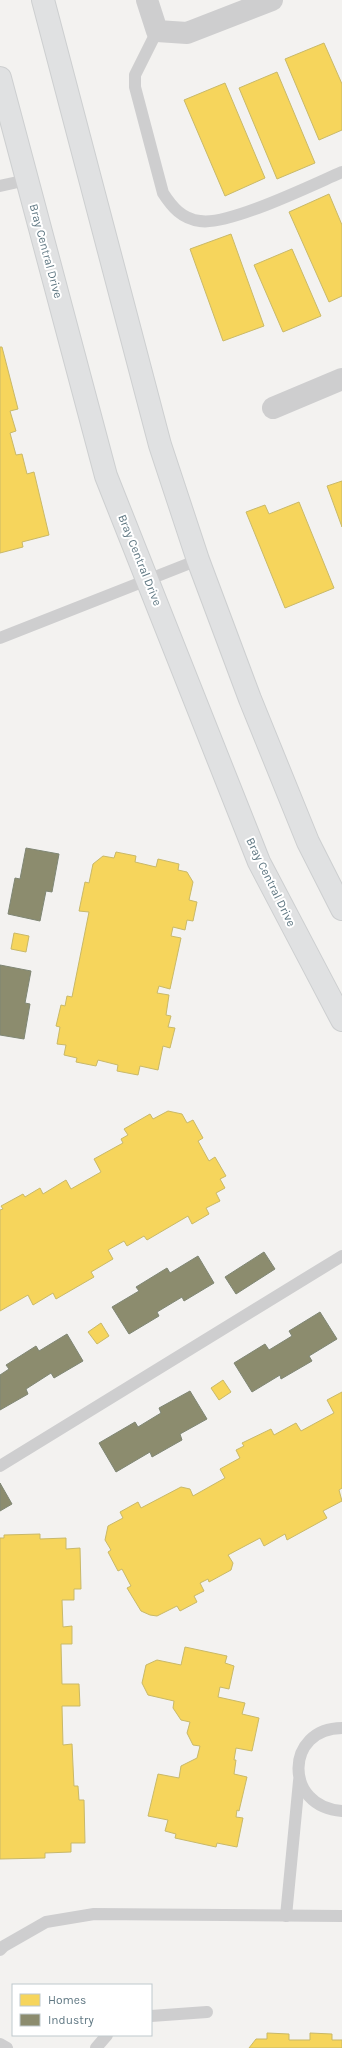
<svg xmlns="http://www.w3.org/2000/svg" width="342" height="2048" font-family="Karla,sans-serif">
  <rect width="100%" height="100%" fill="#f3f2f0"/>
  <g fill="#f6d55c" stroke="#c9b968">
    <path d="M324 43 342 84V130L319 140 285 59Z"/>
    <path d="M277 72 315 163 277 179 239 88Z"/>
    <path d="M225 83 265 178 225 196 184 100Z"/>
    <path d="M329 194 342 225V296L329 302 289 212Z"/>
    <path d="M231 234 264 326 223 341 190 249Z"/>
    <path d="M292 249 321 316 283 332 254 265Z"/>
    <path d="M0 347H2L18 409 10 411 16 431 10 433 16 455 22 454 27 474 34 472 49 535 22 542 23 547 0 553Z"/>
    <path d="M342 481V527L327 486Z"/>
    <path d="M299 502 334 588 285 608 246 512 265 505 269 514Z"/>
    <path d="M116 852 136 856 135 862 156 867 158 859 179 864 178 870 187 872 193 882 189 900 197 902 193 921 187 920 185 930 173 927 171 936 181 938 170 989 159 986 157 993 169 995 166 1015 171 1016 168 1027 175 1028 170 1048 163 1046 158 1070 140 1066 138 1075 117 1071 118 1065 98 1060 96 1066 76 1062 77 1058 64 1055 66 1045 57 1044 60 1027 56 1026 61 1005 65 1006 67 996 72 997 89 912 79 911 85 882 89 883 93 864 103 856 114 858Z"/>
    <path d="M14 933 29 936 26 952 11 949Z"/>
    <path d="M168 1111 182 1114 187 1123 193 1120 203 1138 198 1141 209 1161 215 1157 226 1176 220 1179 225 1188 216 1193 220 1201 206 1208 209 1214 192 1224 188 1216 147 1240 144 1236 127 1246 124 1241 108 1250 113 1259 91 1272 94 1277 56 1299 53 1293 33 1305 28 1295 0 1311V1210L3 1209 1 1206 23 1194 25 1197 40 1188 43 1194 66 1180 71 1189 101 1172 94 1159 123 1143 121 1139 128 1135 124 1129 150 1114 153 1119Z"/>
    <path d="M101 1323 109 1336 97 1344 88 1332Z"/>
    <path d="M223 1380 231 1392 219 1400 211 1388Z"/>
    <path d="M342 1392V1488L339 1490 342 1501 323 1511 327 1518 287 1540 285 1534 264 1546 260 1538 228 1555 233 1563 231 1570 209 1582 208 1579 200 1583 204 1591 194 1596 197 1602 180 1611 177 1606 157 1616 150 1615 141 1611 127 1588 131 1586 122 1569 118 1571 108 1552 111 1550 105 1540 108 1526 123 1518 120 1512 138 1502 141 1508 181 1487 190 1489 193 1496 225 1478 220 1469 240 1458 236 1450 244 1446 242 1443 271 1429 274 1435 296 1423 301 1431 334 1413 327 1400Z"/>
    <path d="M40 1534V1539L66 1538V1549L80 1548 81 1589H74V1600H62L63 1627 72 1626V1644H61L62 1684H79L80 1706H62L63 1745 72 1744 74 1786H78L79 1800H84L85 1843H71V1852L45 1853V1858L0 1859V1538H4V1535Z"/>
    <path d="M185 1647 227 1656 225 1663 234 1666 229 1689 220 1687 218 1697 245 1703 242 1714 259 1718 252 1751 236 1748 234 1760H236L234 1774 247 1777 239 1811 237 1810 236 1817 243 1818 237 1847 217 1843 216 1847 175 1838 176 1834 165 1831 168 1820 148 1816 158 1774 179 1778 181 1766 197 1758 200 1746 193 1745 187 1733 190 1722 181 1720 173 1708 174 1701 148 1695 142 1683 146 1665 157 1660 181 1665Z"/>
    <path d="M267 2033 289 2034V2040H310V2033L332 2034V2040H342V2048H249L256 2039H267Z"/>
  </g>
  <g fill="#8c8c6e" stroke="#7f8674">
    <path d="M26 848 59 854 52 892 46 891 40 921 8 914 15 878 20 879Z"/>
    <path d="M0 965 31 971 25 1003 30 1004 24 1039 0 1035Z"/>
    <path d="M264 1252 275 1269 236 1294 225 1277Z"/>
    <path d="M198 1256 214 1283 184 1301 182 1297 157 1312 159 1316 129 1334 112 1307 139 1291 136 1287 167 1268 170 1273Z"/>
    <path d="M320 1312 337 1339 309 1356 312 1361 281 1379 280 1375 252 1392 234 1363 265 1344 269 1350 292 1336 289 1331Z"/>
    <path d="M67 1334 83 1361 54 1378 51 1373 26 1389 28 1394 0 1410V1375L9 1369 6 1365 36 1346 39 1351Z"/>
    <path d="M190 1391 207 1419 180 1434 182 1440 152 1457 150 1452 116 1472 99 1443 135 1422 138 1427 161 1413 159 1408Z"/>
    <path d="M0 1483 12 1504 0 1511Z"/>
  </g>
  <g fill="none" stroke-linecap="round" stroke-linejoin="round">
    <g stroke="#cdcfd0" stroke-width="24">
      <g id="secondary">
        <path d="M43 0 160 445 198 560 250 699 308 842 342 909"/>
        <path d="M0 78 106 476 259 862 342 1020"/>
      </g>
    </g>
    <g stroke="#cececf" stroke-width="12">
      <path d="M157 31 135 75V87L163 193C172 207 182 219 200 221 228 226 312 185 342 172"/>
      <path d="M0 186 27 180"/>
      <path d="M0 638 198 560"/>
      <path d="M0 1466 342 1256"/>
      <path d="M342 1728C285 1728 283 1807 342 1811"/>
      <path d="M286 1916 299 1781"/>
      <path d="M0 1950 4 1946 46 1922 94 1914 342 1916"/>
      <path d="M151 2016 207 2012"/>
      <path d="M0 2044 7 2048"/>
      <path d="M96 2048 107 2035"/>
    </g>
    <g stroke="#cececf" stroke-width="22">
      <path d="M147 0 157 31 187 33 272 0"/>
      <path d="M273 408 342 379"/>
    </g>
    <use href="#secondary" stroke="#e0e1e2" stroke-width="22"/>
  </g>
  <g text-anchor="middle" stroke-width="4" stroke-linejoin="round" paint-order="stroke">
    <g font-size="12" fill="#607883" stroke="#fff">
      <text transform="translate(46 251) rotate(75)" y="4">Bray Central Drive</text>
      <text transform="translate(140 560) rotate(68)" y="4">Bray Central Drive</text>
      <text transform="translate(271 882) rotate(64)" y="4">Bray Central Drive</text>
    </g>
  </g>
  <rect x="12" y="1984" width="140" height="52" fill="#ffffff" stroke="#bfc9cd"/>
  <rect x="20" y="1994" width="20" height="12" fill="#f6d55c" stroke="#bfc9cd"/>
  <text x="48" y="2004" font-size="12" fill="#607883">Homes</text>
  <rect x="20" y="2014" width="20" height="12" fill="#8c8c6e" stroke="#bfc9cd"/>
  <text x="48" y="2024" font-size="12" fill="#607883">Industry</text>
</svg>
